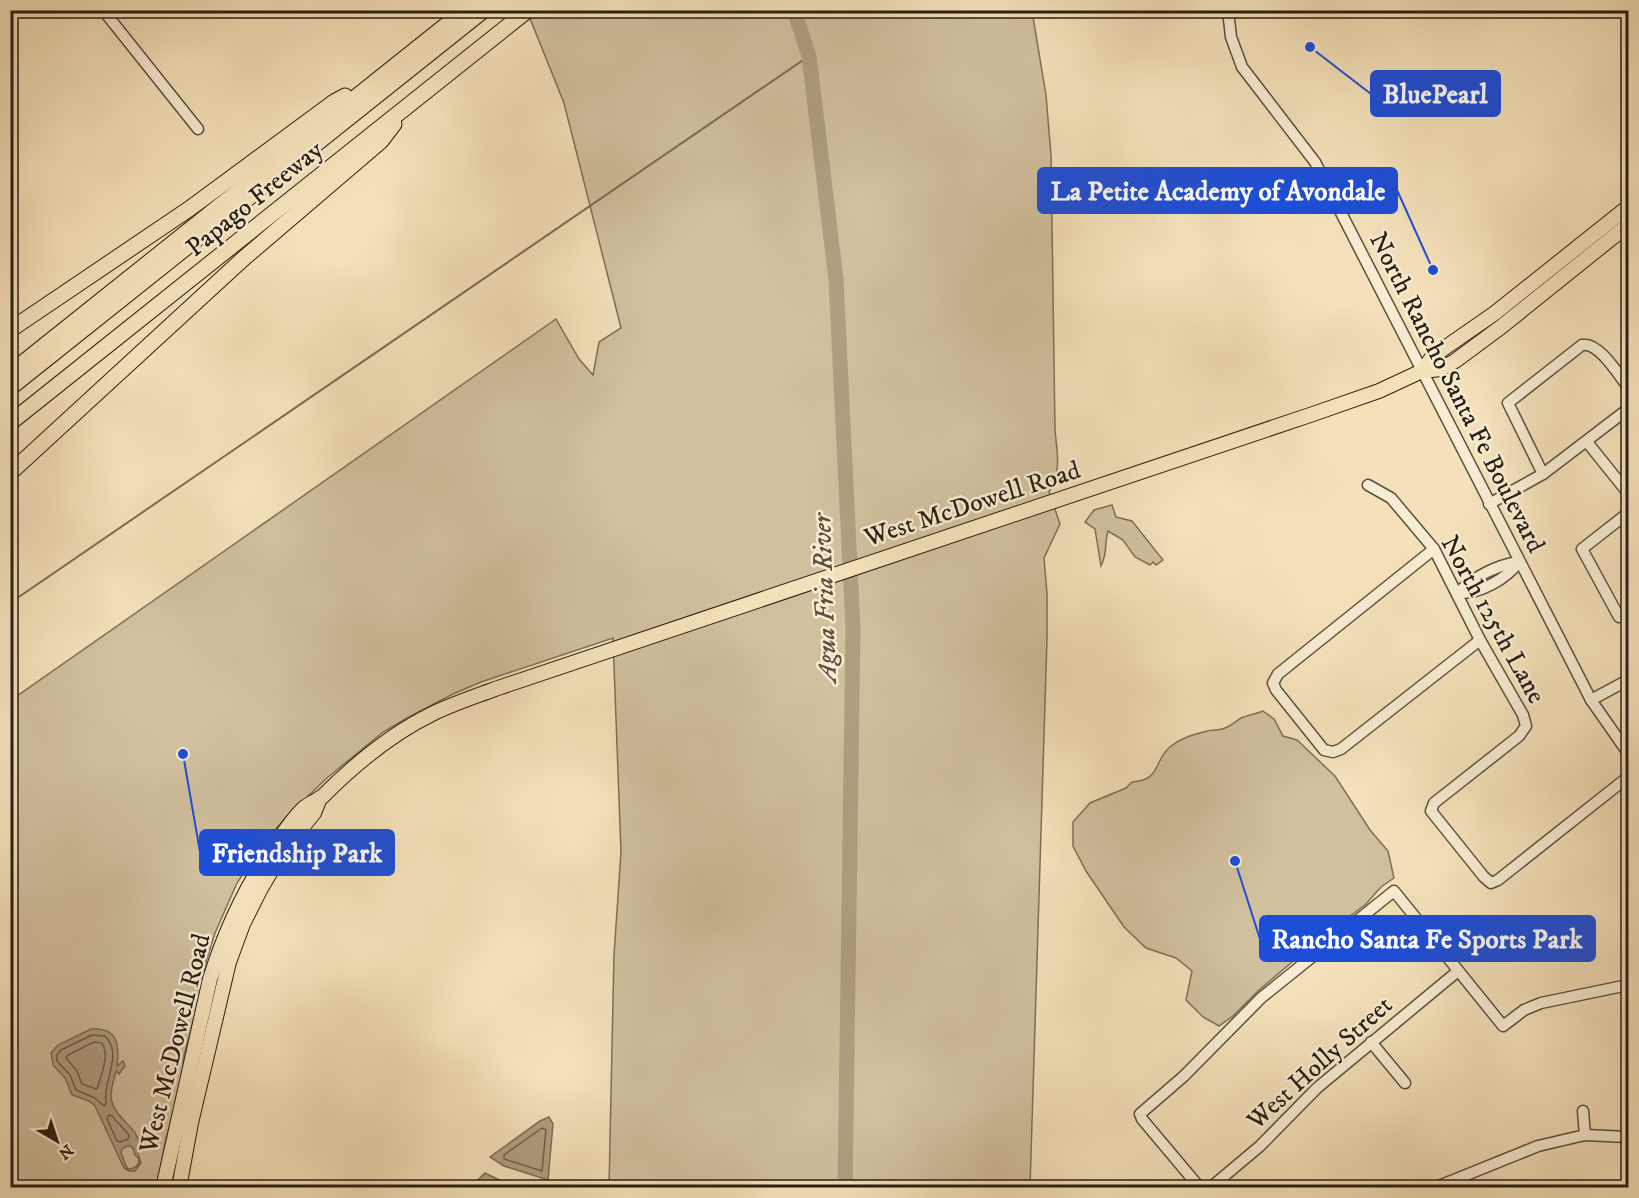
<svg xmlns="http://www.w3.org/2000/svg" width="1639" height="1198" font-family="'IM FELL DW Pica',serif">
  <rect width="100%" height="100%" fill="#f4e1ba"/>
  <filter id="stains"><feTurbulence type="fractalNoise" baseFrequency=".00333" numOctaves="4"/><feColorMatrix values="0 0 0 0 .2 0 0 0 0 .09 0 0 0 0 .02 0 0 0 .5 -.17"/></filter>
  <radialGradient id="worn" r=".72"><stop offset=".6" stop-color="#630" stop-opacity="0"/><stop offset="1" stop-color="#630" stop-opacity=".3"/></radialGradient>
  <g fill="#d1c09e" stroke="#7c7058" stroke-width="1.5">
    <path d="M527 11H1032L1046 95 1051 155 1055 430C1057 453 1062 471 1049 492L1060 524 1044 558 1047 594V638L1030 1187H609L614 955 621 852 613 638 481 682 453 694 407 718 383 732 327 778 287 816 264 843 237 883 215 933 206 962 202 990 183 1059 184 1074 166 1139 157 1187H11L10 701 556 319 579 359 593 375 599 342 621 328 564 103Z"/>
    <path d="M1112 505 1116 517 1132 521 1163 560 1156 565 1153 562 1150 565 1135 557 1123 540 1108 531C1104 545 1108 552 1101 566L1095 529 1085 522 1094 510Z"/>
    <path d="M1263 711 1274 719 1283 736 1297 740 1335 776 1370 830 1388 851 1394 878 1381 887 1366 904 1312 945 1258 991 1233 1016 1219 1026 1203 1017 1186 1000 1192 971 1176 958 1146 948 1124 927 1086 871 1073 846V822L1090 803 1126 788 1132 782C1162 780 1153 761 1170 747 1182 737 1193 735 1207 731 1213 729 1219 731 1225 728 1231 726 1236 721 1241 718 1248 715 1256 714 1263 711Z"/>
  </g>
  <g fill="#af9f81" stroke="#796c55" stroke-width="1.5" fill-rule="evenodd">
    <path d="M91 1029C117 1027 120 1044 117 1066L123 1061 125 1066 119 1074 116 1071C114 1079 111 1088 111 1096 112 1118 138 1126 140 1146L137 1150 141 1163 135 1171H129L124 1168 95 1106 89 1101 72 1095 65 1078 53 1065 51 1053 58 1045ZM127 1146H131L134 1150 135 1155 139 1159C139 1166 135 1169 128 1169 124 1164 124 1158 121 1153L122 1149Z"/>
    <path d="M549 1117 553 1124 548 1180 504 1166 490 1157 540 1121Z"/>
    <path d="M485 1173 514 1187H474L475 1183Z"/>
  </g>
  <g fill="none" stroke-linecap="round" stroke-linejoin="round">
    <g stroke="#6c5f4a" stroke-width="1.5">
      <path d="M92 1035 105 1036C124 1055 102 1081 106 1103L104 1106 95 1098 76 1090 70 1075 57 1061V1055L61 1050Z"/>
      <path d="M94 1042 102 1043C110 1057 101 1073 98 1087L96 1089 82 1084 77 1071 66 1058 68 1055Z"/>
      <path d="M109 1115 112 1116 129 1135 128 1139 120 1142 117 1141 107 1119Z"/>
      <path d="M542 1128 546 1130 542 1171 504 1159V1155Z"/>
    </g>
    <path stroke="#796c55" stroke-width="2" d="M10 603 809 56"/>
    <path stroke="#af9f81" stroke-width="15" d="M794 10 809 56 836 279 853 629 845 1188"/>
    <g stroke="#5b503d" stroke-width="13">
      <g id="minor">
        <path d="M103 10 198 129"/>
        <path d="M1228 10 1231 37 1242 67 1315 162 1591 700 1628 753"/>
        <path d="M1587 442 1628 493"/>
        <path d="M1543 474 1508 403 1582 345C1599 342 1618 374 1628 387"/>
        <path d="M1368 485 1391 498 1434 549 1480 640 1523 715 1526 726 1519 736 1434 803 1431 811 1484 877 1491 883 1498 880 1628 777"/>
        <path d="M1489 504 1543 474 1628 409"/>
        <path d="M1628 513 1582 549 1619 617 1628 611"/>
        <path d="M1434 549 1278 674 1273 683 1276 690 1324 750 1333 752 1341 749 1480 640"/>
        <path d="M1458 593C1480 594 1506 579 1519 562"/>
        <path d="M1458 593C1473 577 1497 565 1519 562"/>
        <path d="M1591 700 1628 680"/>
        <path d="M1371 1042 1405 1083"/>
        <path d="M1583 1111 1585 1135"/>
        <path d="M1200 1188 1142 1119 1140 1114 1184 1076 1261 998 1394 891 1503 1026 1524 1010 1541 1003 1628 985"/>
        <path d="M1210 1188 1260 1146 1317 1088 1458 971"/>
        <path d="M1434 1188 1538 1146 1585 1135 1628 1137"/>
      </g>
    </g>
    <g stroke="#281f13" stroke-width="16">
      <g id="major">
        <path d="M1422 371 1433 356 1495 313 1628 207"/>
        <path d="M163 1188 210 979C226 928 247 883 278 840 286 830 294 817 304 808 310 803 317 801 323 796 355 764 391 734 432 714 452 704 474 697 495 689L1310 415 1379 391 1422 371 1441 369 1455 361 1501 327 1628 225"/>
        <path d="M179 1188 191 1123 229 962 243 924 260 890 283 851 314 813 320 798"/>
      </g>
    </g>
    <g stroke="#281f13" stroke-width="17">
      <g id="highway">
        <path d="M10 330 189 209 334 102 345 96"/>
        <path d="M10 373 465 10"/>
        <path d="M10 388 484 10"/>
        <path d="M10 423 528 10"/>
        <path d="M10 473 243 259 381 141 394 124"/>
      </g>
    </g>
    <use href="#minor" stroke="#f8ecd2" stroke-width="10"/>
    <use href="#major" stroke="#f4e1ba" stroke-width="14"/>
    <use href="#highway" stroke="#f4e1ba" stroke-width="15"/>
  </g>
  <g text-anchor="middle" stroke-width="5" stroke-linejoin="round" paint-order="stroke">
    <g font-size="26" fill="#281f13" stroke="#f8ecd2">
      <text transform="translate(254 198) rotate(-39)" y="9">Papago Freeway</text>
      <text transform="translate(1458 392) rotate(63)" y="9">North Rancho Santa Fe Boulevard</text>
      <text transform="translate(972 503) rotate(-18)" y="9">West McDowell Road</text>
      <text transform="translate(1494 619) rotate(61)" y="9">North 125th Lane</text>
      <text transform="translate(174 1043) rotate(-76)" y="9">West McDowell Road</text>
      <text transform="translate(1319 1062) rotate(-42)" y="9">West Holly Street</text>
    </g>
    <g font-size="27" font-style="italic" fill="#5e523f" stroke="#f8ecd2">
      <text transform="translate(824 598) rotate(-92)" y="9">Agua Fria River</text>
    </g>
  </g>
  <path fill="none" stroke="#1d4ed8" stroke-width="2" d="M1310 47L1371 94M1433 270L1397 190M183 754L200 852M1235 861L1260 939"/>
  <g fill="#1d4ed8" stroke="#f8ecd2" stroke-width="2">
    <circle cx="1310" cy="47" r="6"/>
    <circle cx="1433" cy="270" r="6"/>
    <circle cx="183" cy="754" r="6"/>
    <circle cx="1235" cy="861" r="6"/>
  </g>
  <g fill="#1d4ed8" stroke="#1d4ed8" stroke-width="2">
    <rect x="1371" y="71" width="129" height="45" rx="6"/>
    <rect x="1038" y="168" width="359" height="45" rx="6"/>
    <rect x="200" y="830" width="194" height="45" rx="6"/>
    <rect x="1260" y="916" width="335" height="45" rx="6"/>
  </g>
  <g font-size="27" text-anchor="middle" font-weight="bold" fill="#fff">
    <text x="1435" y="103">BluePearl</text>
    <text x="1218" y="200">La Petite Academy of Avondale</text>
    <text x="297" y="862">Friendship Park</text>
    <text x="1427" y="948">Rancho Santa Fe Sports Park</text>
  </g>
  <rect width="1639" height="1198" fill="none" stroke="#f4e1ba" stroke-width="36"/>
  <rect x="12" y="12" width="1615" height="1174" fill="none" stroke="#281f13" stroke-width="3"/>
  <rect x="18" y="18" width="1603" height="1162" fill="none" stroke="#281f13" stroke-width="1.5"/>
  <g transform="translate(57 1141) rotate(141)" stroke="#f8ecd2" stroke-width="4.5" paint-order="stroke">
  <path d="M0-4.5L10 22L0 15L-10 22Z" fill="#281f13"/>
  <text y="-9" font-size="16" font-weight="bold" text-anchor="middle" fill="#281f13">N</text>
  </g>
  <rect width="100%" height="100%" filter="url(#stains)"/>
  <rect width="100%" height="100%" fill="url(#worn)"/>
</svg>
